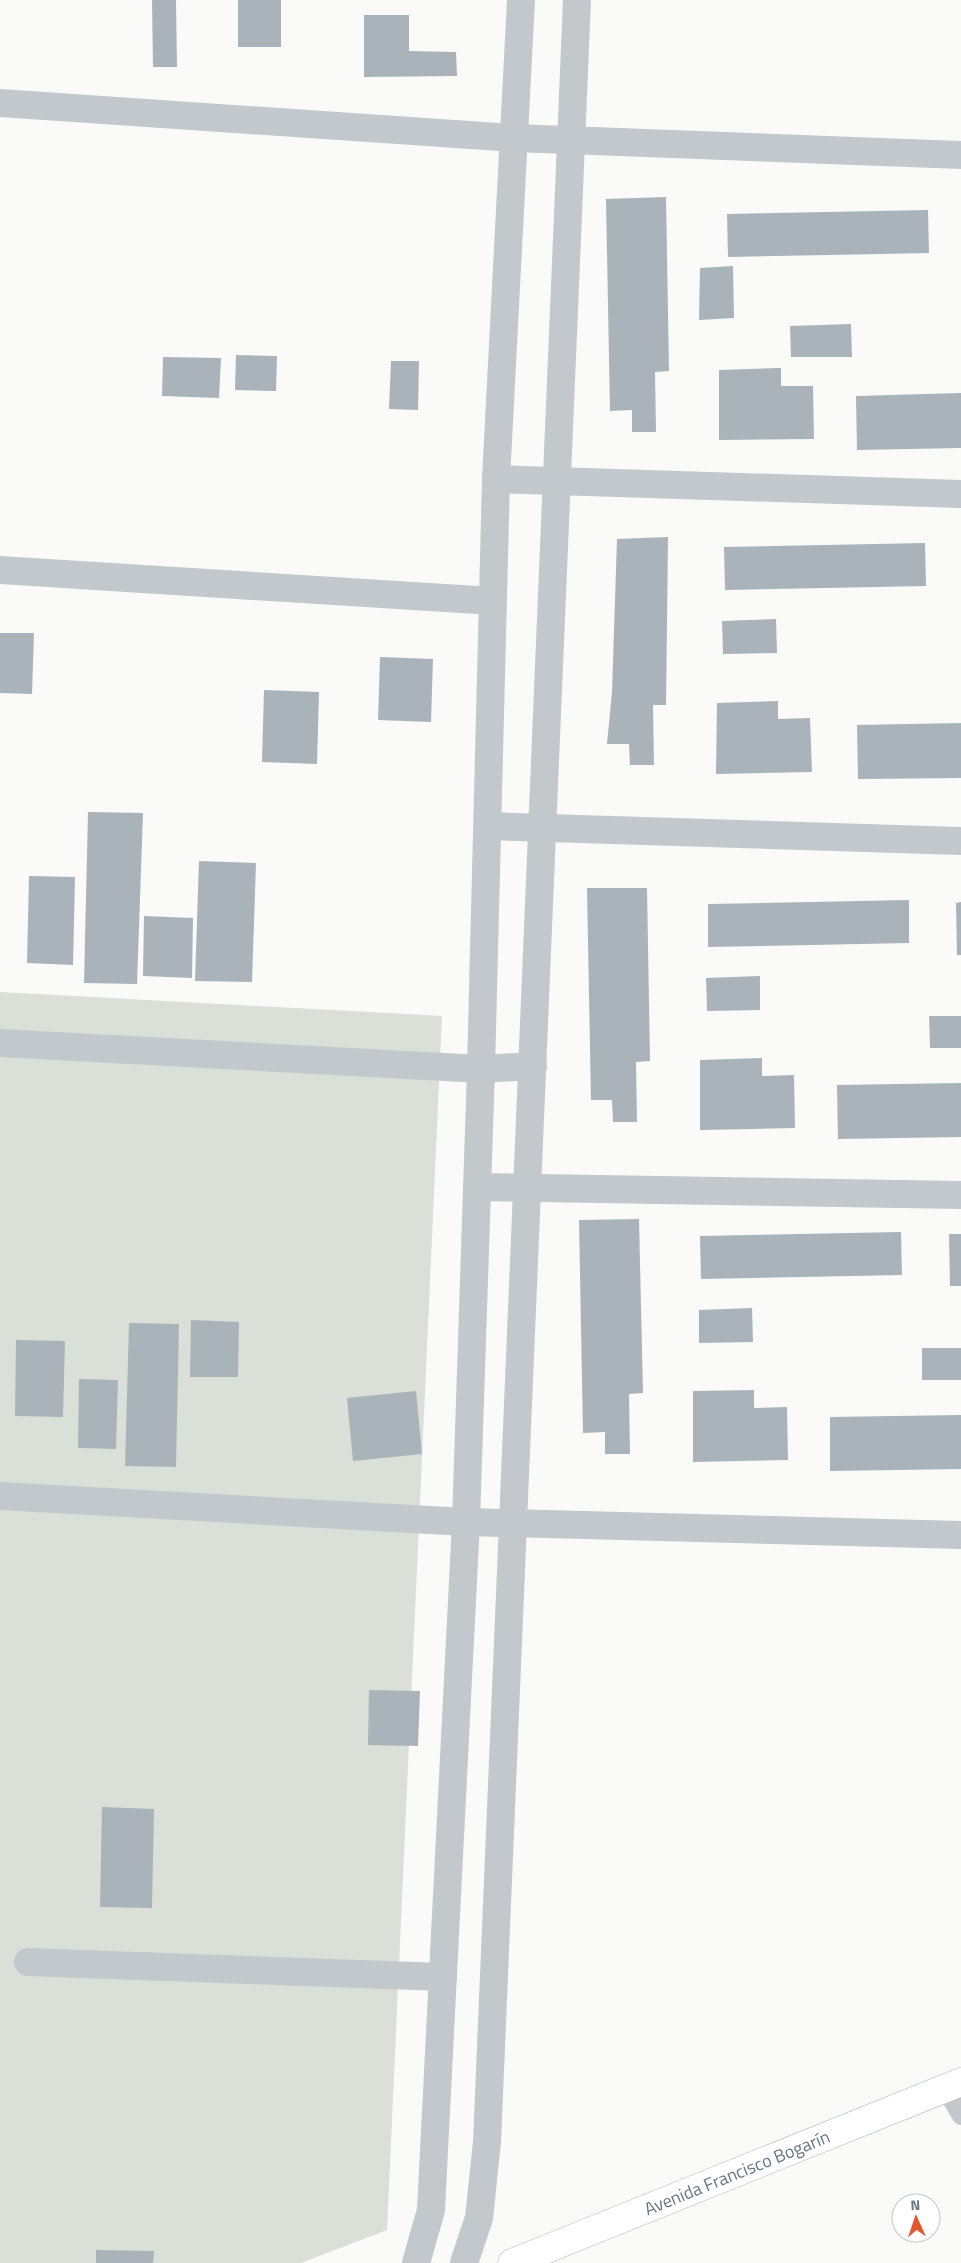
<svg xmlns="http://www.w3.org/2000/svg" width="961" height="2263" font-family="'Titillium Web',sans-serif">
  <rect width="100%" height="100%" fill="#fafaf8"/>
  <path fill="#dadfd7" d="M0 992 442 1016 387 2230 301 2263H0Z"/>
  <g fill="#aab3b9">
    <path d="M152 0H176L177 67H153Z"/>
    <rect x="238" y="0" width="43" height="47"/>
    <path d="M364 15H409V51L456 52 457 76 364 77Z"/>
    <path d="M666 197 669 371 655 372 656 432H632V410L610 411 606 199Z"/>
    <path d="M928 210 929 253 728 257 727 214Z"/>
    <path d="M733 266 734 318 699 320 700 268Z"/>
    <path d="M851 324 852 357H791L790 326Z"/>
    <path d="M236 355 277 356 276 391 235 390Z"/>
    <path d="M163 357 221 358 219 398 162 396Z"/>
    <path d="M391 361H419L418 410 389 409Z"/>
    <path d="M781 368V386H813L814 439 719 440V370Z"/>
    <path d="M961 393V448L857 450 856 396Z"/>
    <path d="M668 537 666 705H653L654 765H630L629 744H607L612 692 617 539Z"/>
    <path d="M925 543 926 586 725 590 724 547Z"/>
    <path d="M776 619 777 653 723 654 722 621Z"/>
    <path d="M0 633H34L32 694 0 693Z"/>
    <path d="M380 657 433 659 431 722 378 720Z"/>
    <path d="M264 690 319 692 317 764 262 762Z"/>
    <path d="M778 701V719L810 718 812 772 716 774 717 703Z"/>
    <path d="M961 723V778L858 779 857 725Z"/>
    <path d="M88 812 143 813 137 984 84 983Z"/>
    <path d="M199 861 256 863 252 982 195 981Z"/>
    <path d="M29 876 75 877 73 965 27 963Z"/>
    <path d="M587 888H647L650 1061 636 1062 637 1122H613L612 1100H591Z"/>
    <path d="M909 900V943L708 947V904Z"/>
    <path d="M961 902V955H957L956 903Z"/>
    <path d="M144 916 193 918 192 978 143 976Z"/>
    <path d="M760 976V1010L707 1011 706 978Z"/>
    <path d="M929 1016H961V1048H930Z"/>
    <path d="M762 1058V1076L794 1075 795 1128 700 1130V1060Z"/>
    <path d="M961 1083V1137L838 1139 837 1085Z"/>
    <path d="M639 1219 643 1393 629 1394 630 1454H605V1432L583 1433 579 1220Z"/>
    <path d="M901 1232 902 1275 701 1279 700 1236Z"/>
    <path d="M949 1234H961V1286H950Z"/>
    <path d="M752 1308 753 1342 699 1343V1310Z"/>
    <path d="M191 1320 239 1322 238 1377H190Z"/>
    <path d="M129 1323 179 1324 176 1467 125 1466Z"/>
    <path d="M16 1340 65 1341 63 1417 15 1416Z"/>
    <rect x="922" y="1348" width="39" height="32"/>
    <path d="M79 1379 118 1380 116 1449 78 1448Z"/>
    <path d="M754 1390V1408L787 1407 788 1460 693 1462V1391Z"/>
    <path d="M416 1391 422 1454 353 1461 347 1398Z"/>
    <path d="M961 1415V1469L830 1471V1417Z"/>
    <path d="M369 1690 420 1691 418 1746 368 1745Z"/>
    <path d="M102 1807 154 1809 152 1908 100 1907Z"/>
    <path d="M96 2250 154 2251 153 2263H96Z"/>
  </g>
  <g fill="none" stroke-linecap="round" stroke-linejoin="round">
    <g stroke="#b3babf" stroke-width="29">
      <path id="secondary" d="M512 2263 961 2082"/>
    </g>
    <path stroke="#c3c8cc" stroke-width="18" d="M945 2089 961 2116"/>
    <g stroke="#c3c8cc" stroke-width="28">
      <path d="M0 103 514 138 961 155"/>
      <path d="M496 479 961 494"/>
      <path d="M0 570 493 601"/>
      <path d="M488 826 961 841"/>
      <path d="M0 1043 481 1069 533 1066"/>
      <path d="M477 1187 961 1195"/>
      <path d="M0 1496 466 1522 961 1535"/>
      <path d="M28 1962 443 1977"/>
      <path d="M416 2263 431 2210 466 1522 481 1069 496 479 521 0"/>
      <path d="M464 2263 479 2218 487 2142 577 0"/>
    </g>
    <use href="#secondary" stroke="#fff" stroke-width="28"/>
  </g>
  <g text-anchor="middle" stroke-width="5" stroke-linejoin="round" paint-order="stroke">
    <g font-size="18" fill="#657683" stroke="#fff">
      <text transform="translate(737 2173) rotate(-22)" y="6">Avenida Francisco Bogarín</text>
    </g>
  </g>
  <g transform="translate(916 2218) rotate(357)"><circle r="24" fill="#ffffff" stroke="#c1c8cd"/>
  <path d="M0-4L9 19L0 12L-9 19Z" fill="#e4572e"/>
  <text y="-8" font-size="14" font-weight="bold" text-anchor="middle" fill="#657683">N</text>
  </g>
</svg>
